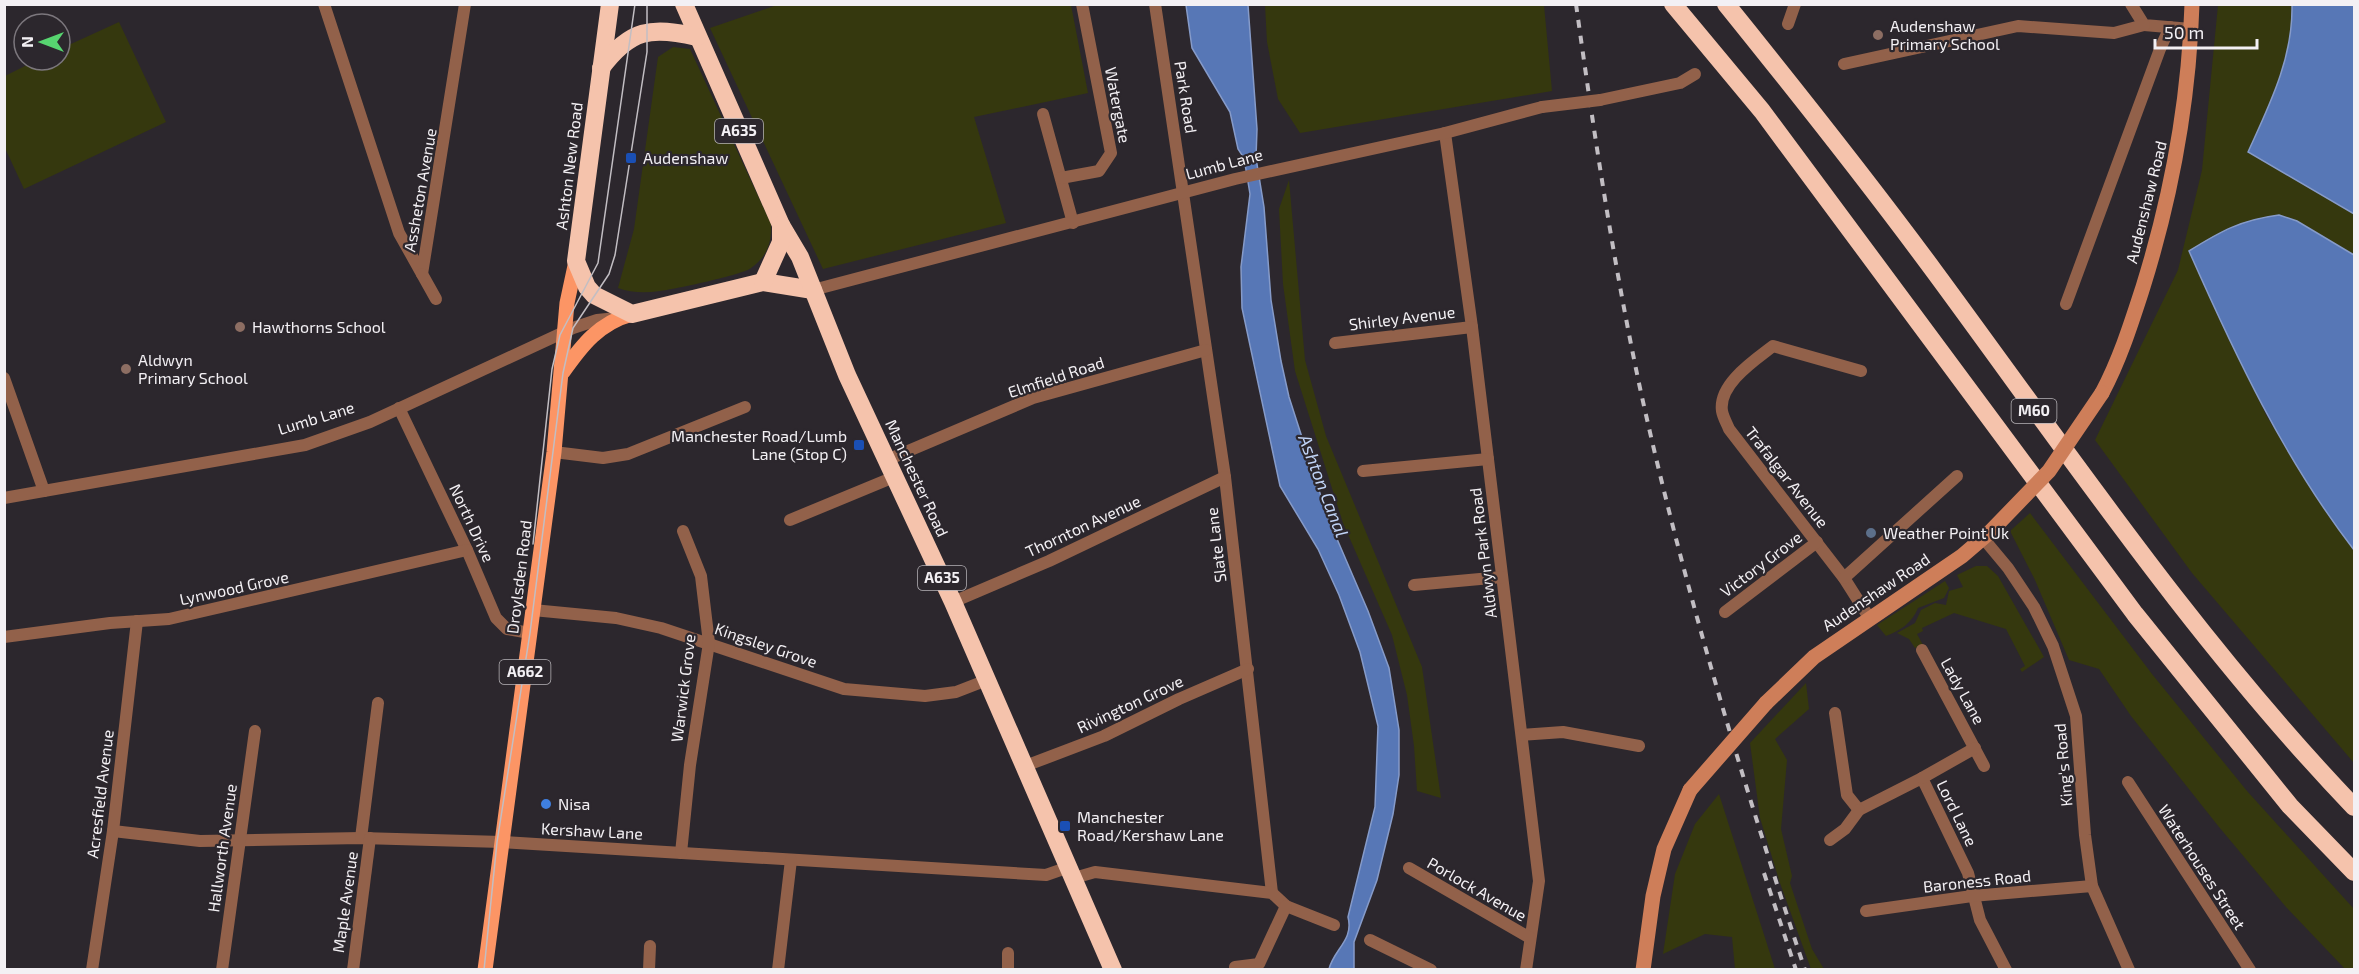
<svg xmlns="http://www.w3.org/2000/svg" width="2359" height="974" font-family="'Exo 2',sans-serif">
  <rect width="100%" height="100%" fill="#2c272d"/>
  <g fill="#35380e">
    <path d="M780 4 1071 5 1088 93 974 117 1006 223 823 269 710 28Z"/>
    <path d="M1265 5H1544L1552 91 1300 133 1278 99 1267 42Z"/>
    <path d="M2218 5H2292C2293 58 2270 104 2249 152L2354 214V255L2297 221 2279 215 2189 251 2266 415 2330 518 2354 550V763L2192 573 2095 440 2178 270 2202 170Z"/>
    <path d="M119 22 166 122 24 189 5 148V76L37 60H60V49Z"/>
    <path d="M673 47 690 49 771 224C772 242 767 257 751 268 742 275 675 289 660 291 646 293 631 293 618 288L634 229 658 57Z"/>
    <path d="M1289 180 1305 360 1326 436 1422 667 1441 798 1417 791 1414 746 1407 695 1392 635 1343 523 1295 371 1283 284 1279 209Z"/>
    <path d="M2030 513 2152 674 2247 791 2354 909V969H2345L2286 907 2219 827 2131 716 2099 669 2069 660 2035 580 2010 531Z"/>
    <path d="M1976 566H1987L1998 576 2044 657 2022 672 2020 669 2025 666 2006 629 1954 613 1922 628 1923 631 1917 634 1923 645 1915 648 1909 639 1897 633 1915 623 1921 610 1935 603 1946 605 1949 591 1963 587 1957 575Z"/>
    <path d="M1945 581 1949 588 1944 598 1918 608C1912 623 1901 630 1886 636L1877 625Z"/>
    <path d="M1806 683 1809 709 1775 739 1787 760 1781 829 1792 876 1790 883 1812 949 1824 969H1811L1780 883 1760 818 1750 743Z"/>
    <path d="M1719 794 1775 969H1735L1732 937 1705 934 1663 954 1675 874 1695 824Z"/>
  </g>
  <g fill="#5777b6" stroke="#869bc9" stroke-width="1.5">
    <path d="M1186 5H1248L1257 129 1256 158 1264 207 1271 300 1281 361 1289 397 1328 518 1368 611 1389 668 1399 730V775L1393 814 1377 880 1354 942V969H1329C1334 949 1354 940 1348 917L1375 807 1378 726 1360 652 1339 595 1318 549 1280 486 1242 308 1241 267 1250 194 1244 158 1238 149 1230 112 1192 48Z"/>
    <path d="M2292 5H2354V214L2248 152C2270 104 2293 58 2292 5Z"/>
    <path d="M2279 215 2297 221 2354 255V550C2284 459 2235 355 2189 251 2221 231 2241 220 2279 215Z"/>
  </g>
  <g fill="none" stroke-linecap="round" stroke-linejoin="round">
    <g stroke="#92614a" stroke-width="12">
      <path d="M324 4 399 233 422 274 465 4"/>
      <path d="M1155 4 1225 477 1272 893"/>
      <path d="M2131 4 2144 25 2191 29"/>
      <path d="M1788 24 1795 4"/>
      <path d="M1844 64 2018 26 2114 33 2144 25"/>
      <path d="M1600 100 1680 83 1695 74"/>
      <path d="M1043 114 1073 223"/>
      <path d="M1445 133 1472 327 1539 881 1526 970"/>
      <path d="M1061 178 1099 171 1111 153 1082 4"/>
      <path d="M422 274 436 299"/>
      <path d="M813 290 1235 179 1445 133 1542 107"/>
      <path d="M2066 304 2160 49 2170 27"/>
      <path d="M1335 343 1472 327"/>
      <path d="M1861 371 1773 346C1755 360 1718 384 1722 411 1723 417 1727 424 1729 429L1844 578 1870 619"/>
      <path d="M4 378 44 491"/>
      <path d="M399 408 467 550 496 618 507 629 530 633"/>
      <path d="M554 452 603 458 628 454 745 407"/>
      <path d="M887 460 1033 398 1206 350"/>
      <path d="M1363 471 1488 459"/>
      <path d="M4 498 305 445 370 422 573 328 597 320 617 318"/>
      <path d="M790 520 894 477"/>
      <path d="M1983 538 2008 568 2034 607 2053 646 2076 716 2085 835 2092 886 2129 970"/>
      <path d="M1844 578 1957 476"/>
      <path d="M1414 585 1502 577"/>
      <path d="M953 602 1049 561 1225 477"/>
      <path d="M533 610 616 618 661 628 844 689 925 696 956 692 987 680"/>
      <path d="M1725 612 1817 542"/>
      <path d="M4 637 110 623 169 619 467 550"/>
      <path d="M1922 650 1984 766"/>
      <path d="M1835 713 1847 795 1859 810 1922 778 1968 873 1980 920 2006 970"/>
      <path d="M1522 735 1563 732 1639 746"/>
      <path d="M1025 766 1104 736 1179 699 1248 669"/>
      <path d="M1922 778 1975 748"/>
      <path d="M2128 782 2250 970"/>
      <path d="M113 831 200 841 361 838 502 842 1046 875 1069 867"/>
      <path d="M361 838 378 703"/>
      <path d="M1830 840 1845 829 1859 810"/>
      <path d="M681 853 690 765 709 643 701 576 683 531"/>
      <path d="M1409 868 1530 938"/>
      <path d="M1074 878 1095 872 1272 893 1286 906 1334 925"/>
      <path d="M1866 911 1972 896 2092 886"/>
      <path d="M1370 940 1431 970"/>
      <path d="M1235 967 1259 964 1286 906"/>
      <path d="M92 970 113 831 137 621"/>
      <path d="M222 970 255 731"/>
      <path d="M353 970 370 838"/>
      <path d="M649 970 650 946"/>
      <path d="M778 970 791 860"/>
      <path d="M1008 970V953"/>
    </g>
    <g stroke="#ce7e59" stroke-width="15">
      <path d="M2102 393C2120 359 2131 324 2143 287 2172 194 2189 101 2192 4"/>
      <path d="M1766 703 1814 657 1962 556 1990 532"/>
      <path d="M1643 970 1653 896 1664 849 1690 790"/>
    </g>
    <g stroke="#fc9565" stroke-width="15">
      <path d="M563 372C582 345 599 323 632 314"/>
      <path d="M485 970 554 452 567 303 576 261"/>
    </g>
    <g stroke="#f5c3ac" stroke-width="18">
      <path d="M610 4 576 261 587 287 594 295 632 314 763 282 813 290"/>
      <path d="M684 4 781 225 800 257 847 375 953 602 1113 970"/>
      <path d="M1673 4 1762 111 2135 614 2290 806 2354 872"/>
      <path d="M1726 4C1797 92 1867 180 1934 271 2069 454 2197 643 2354 807"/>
      <path d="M601 68C630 29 651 26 697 37"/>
      <path d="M763 282 781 242V225"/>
    </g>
    <g stroke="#c2bec3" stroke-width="1.5">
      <path d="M533 544 552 369 560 335 598 263 635 4"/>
      <path d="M484 970 497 842 530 633 563 373 573 328 609 274 615 255 647 52V4"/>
    </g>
    <g stroke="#c2bec3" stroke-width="4" stroke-dasharray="8 8" stroke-linecap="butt">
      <path d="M1576 4C1594 133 1613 261 1640 388 1683 584 1742 780 1805 970"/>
      <path d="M1764 873 1796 970"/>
    </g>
    <path stroke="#92614a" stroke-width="12" d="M1542 107 1600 100"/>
    <g stroke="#ce7e59" stroke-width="15">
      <path d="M1990 532 2049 471 2102 393"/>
      <path d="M1690 790 1766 703"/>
    </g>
  </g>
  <g fill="#8d6e63" stroke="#2c272d" stroke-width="2">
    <circle cx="1878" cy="35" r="6"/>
    <circle cx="240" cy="327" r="6"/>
    <circle cx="126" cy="369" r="6"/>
  </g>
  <g fill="#1a4fb4" stroke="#2c272d" stroke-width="2">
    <rect x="625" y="152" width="12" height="12" rx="3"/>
    <rect x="853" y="439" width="12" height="12" rx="3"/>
    <rect x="1059" y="820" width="12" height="12" rx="3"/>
  </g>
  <circle fill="#5c6f8a" stroke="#2c272d" stroke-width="2" cx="1871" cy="533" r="6"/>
  <circle fill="#3f7fe0" stroke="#2c272d" stroke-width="2" cx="546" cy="804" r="6"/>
  <g text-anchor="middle" stroke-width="4.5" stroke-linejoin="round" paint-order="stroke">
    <g fill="#2c272d" stroke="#b7b4b8" stroke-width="1.5">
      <rect x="715" y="119" width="48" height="24" rx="4.5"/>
      <rect x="2011.5" y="399" width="45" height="24" rx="4.5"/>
      <rect x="918" y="566" width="48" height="24" rx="4.5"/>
      <rect x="499.5" y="660" width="51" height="24" rx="4.5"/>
    </g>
    <g font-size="15" font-weight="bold" fill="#f3f0f4">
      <text x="739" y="136">A635</text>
      <text x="2034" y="416">M60</text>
      <text x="942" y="583">A635</text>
      <text x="525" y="677">A662</text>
    </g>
    <g font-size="16" fill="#f3f0f4" stroke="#2c272d" text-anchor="start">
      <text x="1890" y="32">Audenshaw<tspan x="1890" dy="18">Primary School</tspan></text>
      <text x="643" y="164">Audenshaw</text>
      <text x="252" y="333">Hawthorns School</text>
      <text x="138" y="366">Aldwyn<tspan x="138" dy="18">Primary School</tspan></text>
      <text x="847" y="442" text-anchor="end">Manchester Road/Lumb<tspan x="847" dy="18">Lane (Stop C)</tspan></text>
      <text x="1883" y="539">Weather Point Uk</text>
      <text x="558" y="810">Nisa</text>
      <text x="1077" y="823">Manchester<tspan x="1077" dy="18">Road/Kershaw Lane</tspan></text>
    </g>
    <g font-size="16" fill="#f3f0f4" stroke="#2c272d">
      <text transform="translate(1186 97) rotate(81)" y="6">Park Road</text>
      <text transform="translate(1118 105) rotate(79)" y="6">Watergate</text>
      <text transform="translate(1224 164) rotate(-15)" y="6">Lumb Lane</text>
      <text transform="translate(569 166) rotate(-83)" y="6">Ashton New Road</text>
      <text transform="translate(420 190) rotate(-80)" y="6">Assheton Avenue</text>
      <text transform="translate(2146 202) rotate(-76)" y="6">Audenshaw Road</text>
      <text transform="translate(1402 318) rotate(-7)" y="6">Shirley Avenue</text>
      <text transform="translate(1056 377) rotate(-18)" y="6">Elmfield Road</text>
      <text transform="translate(316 418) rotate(-17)" y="6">Lumb Lane</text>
      <text transform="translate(1787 477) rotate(52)" y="6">Trafalgar Avenue</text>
      <text transform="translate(917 478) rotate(65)" y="6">Manchester Road</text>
      <text transform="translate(472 523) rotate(65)" y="6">North Drive</text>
      <text transform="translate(1083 526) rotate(-25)" y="6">Thornton Avenue</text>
      <text transform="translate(1216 545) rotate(-97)" y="6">Slate Lane</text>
      <text transform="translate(1483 553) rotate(-97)" y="6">Aldwyn Park Road</text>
      <text transform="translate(1761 564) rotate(-37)" y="6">Victory Grove</text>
      <text transform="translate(519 577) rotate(-83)" y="6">Droylsden Road</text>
      <text transform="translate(234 588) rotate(-12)" y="6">Lynwood Grove</text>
      <text transform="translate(1876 592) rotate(-34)" y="6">Audenshaw Road</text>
      <text transform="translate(766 645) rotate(19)" y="6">Kingsley Grove</text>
      <text transform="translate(683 688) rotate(-83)" y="6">Warwick Grove</text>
      <text transform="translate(1963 691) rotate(61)" y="6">Lady Lane</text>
      <text transform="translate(1130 704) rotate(-25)" y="6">Rivington Grove</text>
      <text transform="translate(2063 765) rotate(-95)" y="6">King's Road</text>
      <text transform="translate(100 794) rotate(-83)" y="6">Acresfield Avenue</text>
      <text transform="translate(1957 813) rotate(64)" y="6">Lord Lane</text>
      <text transform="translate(592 831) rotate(3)" y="6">Kershaw Lane</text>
      <text transform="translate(222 848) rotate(-82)" y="6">Hallworth Avenue</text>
      <text transform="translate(2202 867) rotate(57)" y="6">Waterhouses Street</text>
      <text transform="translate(1977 881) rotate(-6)" y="6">Baroness Road</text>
      <text transform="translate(1477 889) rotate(30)" y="6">Porlock Avenue</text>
      <text transform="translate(345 902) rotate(-82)" y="6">Maple Avenue</text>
    </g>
    <g font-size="18" font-style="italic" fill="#c1d4f7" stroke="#2c272d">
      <text transform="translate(1323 486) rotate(69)" y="6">Ashton Canal</text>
    </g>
  </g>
  <rect width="2359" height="974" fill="none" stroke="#f3f0f4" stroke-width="12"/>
  <g transform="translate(42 42) rotate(270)"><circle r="28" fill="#2c272d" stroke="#7c777d" stroke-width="1.5"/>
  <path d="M0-4.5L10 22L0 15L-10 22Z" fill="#57d570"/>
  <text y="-9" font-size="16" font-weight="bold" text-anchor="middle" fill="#f3f0f4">N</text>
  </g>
  <path d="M2155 39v9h102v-9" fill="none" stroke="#f3f0f4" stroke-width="3"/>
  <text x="2164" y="39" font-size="18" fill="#f3f0f4" stroke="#2c272d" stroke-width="4.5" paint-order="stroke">50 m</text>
</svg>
